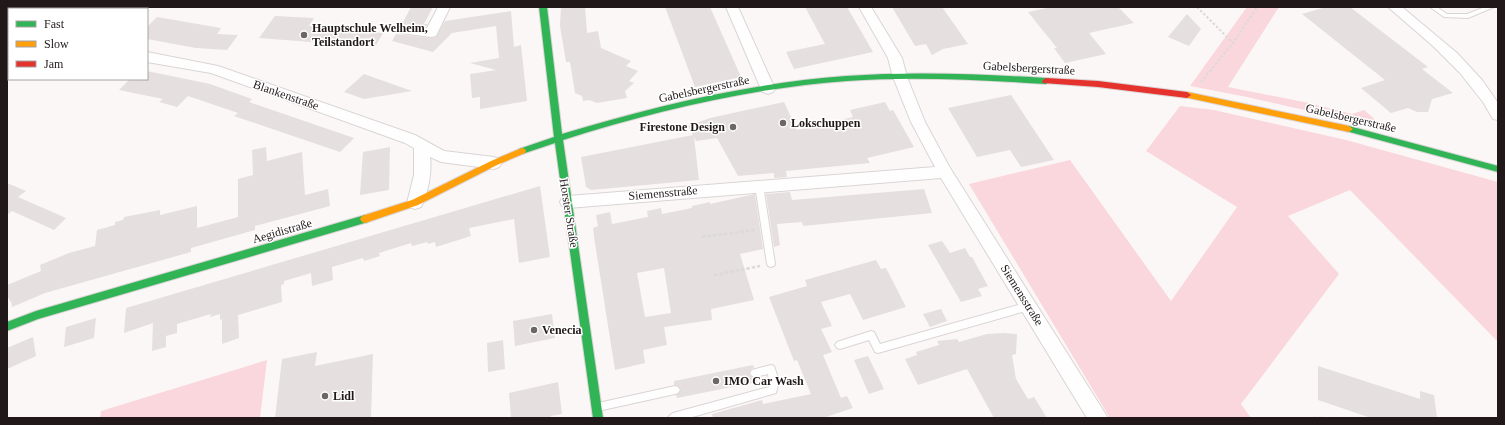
<svg xmlns="http://www.w3.org/2000/svg" width="1505" height="425" font-family="'Times New Roman',serif">
  <rect width="100%" height="100%" fill="#fcf7f7"/>
  <g fill="#f9d7dc">
    <path d="M1247 7H1279L1228 87 1309 103 1352 114 1364 110 1378 122 1380 127 1247 97 1190 86Z"/>
    <path d="M1180 106 1214 110 1346 140 1498 182V342L1350 190 1288 216 1339 274 1241 404 1251 418H1110L969 184 1070 160 1171 301 1237 207 1146 151Z"/>
    <path d="M267 360 260 418H100L101 411Z"/>
  </g>
  <g fill="#e5dfdf" fill-rule="evenodd">
    <path d="M411 7H433L424 24H428L426 26 402 24Z"/>
    <path d="M561 7H585L587 33 598 31 601 48 631 61 626 66 638 71 629 81 634 83 625 91 627 98 597 103 589 100 583 101 582 96 575 93 570 62H566L560 26Z"/>
    <path d="M665 7H710L741 77 695 87Z"/>
    <path d="M805 7H847L873 52 794 69 786 52 825 44Z"/>
    <path d="M892 7H942L968 44 943 49 932 55 926 44 915 46Z"/>
    <path d="M1052 7H1118L1134 23 1089 33 1106 54 1065 63 1054 48H1057L1028 12Z"/>
    <path d="M1326 7H1350L1428 67 1422 69 1453 93 1432 99 1428 112H1417L1408 108 1391 113 1361 88 1385 80 1302 14Z"/>
    <path d="M511 11 514 47 521 45 527 101 480 109V97L472 98 470 74 496 70 470 63 499 58 496 26 452 33 433 52 392 41 396 34 431 38 436 37 445 21Z"/>
    <path d="M1187 14 1201 29 1189 46 1168 37Z"/>
    <path d="M275 16 314 18 309 26 362 29 361 31 383 33 375 47 259 38Z"/>
    <path d="M157 17 221 28 217 34 238 35 227 50 196 48 147 39V27Z"/>
    <path d="M147 71 210 84 252 99 249 102 354 138 340 152 234 116 238 113 188 96 177 107 159 102 163 99 119 90 130 79H147Z"/>
    <path d="M364 74 412 91 364 99 344 92Z"/>
    <path d="M1011 95 1054 160 1021 167 1010 150 977 157 948 108Z"/>
    <path d="M784 102 797 130 853 117 850 110 885 102 890 111 893 110 914 147 867 158 870 163 786 171 787 177 774 178V173L738 176 717 138 696 141 694 137 699 180 591 190 586 187 581 157 693 135 688 126 710 118Z"/>
    <path d="M266 147 267 161 302 152 305 195 328 189 330 206 255 226V230L191 248V252L45 293 12 307 11 301 10 302 9 298 7 299V285L41 271 40 265 69 253 95 246 97 230 115 225V222L123 220 124 217 160 210V215L197 206V228L238 217V179L253 175 252 150Z"/>
    <path d="M390 147 389 190 360 195 363 152Z"/>
    <path d="M7 183 26 191 18 197 66 218 54 230 12 211 7 215Z"/>
    <path d="M540 186 550 257 519 263 514 219 469 228 471 236 436 247 435 242 428 244 427 242 412 246 411 243 379 253 380 256 364 261 363 258 332 267 333 280 312 286 311 273 284 281V284L281 285 282 302 238 315 239 338 222 344V319L220 320V314L210 317 211 314 177 324V333L166 336V347L152 351 153 323 124 333 126 308Z"/>
    <path d="M924 189 932 213 803 226 802 222 777 224 780 245 774 247 766 194 790 192 792 200Z"/>
    <path d="M755 194 763 249 740 254 754 300 711 309 712 320 664 327 667 345 643 350 645 363 615 370 594 237 593 228 598 226 596 215 610 212 612 224 648 217 647 211 661 208 662 214 692 208V206L710 202V204ZM664 268 671 313 645 317 637 273Z"/>
    <path d="M942 241 950 253 965 248 970 257H972L988 286 978 289 982 296 961 302 928 245Z"/>
    <path d="M876 260 881 269 886 268 906 307 863 320 850 294 821 302 832 326 821 329 832 352 823 355 841 398 847 396 853 408 823 418H713L712 414 762 400 763 404 811 394 797 360 794 361 769 297 807 286 805 280Z"/>
    <path d="M941 309 947 321 930 327 923 314Z"/>
    <path d="M552 314 555 338 515 346 513 321Z"/>
    <path d="M96 318 94 338 64 347 66 327Z"/>
    <path d="M1004 333 1017 334 1016 354 1012 355 1016 379 1028 399 1034 397 1047 418H994L967 369 918 385 905 359 917 355 916 352 939 345 937 341 957 339 959 342 987 334Z"/>
    <path d="M33 337 36 356 7 369V348Z"/>
    <path d="M503 340 505 369 488 372 487 343Z"/>
    <path d="M317 352 315 366 373 354 371 418H275L282 359Z"/>
    <path d="M868 356 884 389 869 394 854 360Z"/>
    <path d="M753 365 754 368 751 369 749 374 752 377 756 378 757 382 677 398 676 395 681 389 678 386 674 385V381Z"/>
    <path d="M1318 366 1420 399V391L1434 395 1437 418H1371L1318 400Z"/>
    <path d="M558 382 562 414 551 416V418H511L509 393Z"/>
  </g>
  <g fill="none" stroke-linecap="round" stroke-linejoin="round">
    <g stroke="#dad4d5" stroke-width="2">
      <g id="lane">
        <path d="M1430 7H1437L1447 14H1467L1485 7H1494L1468 18 1444 17Z"/>
        <path d="M759 182 763 185 775 264 774 266 771 267 768 266 767 264 755 185Z"/>
        <path d="M1029 302 1032 303 1033 306 1032 309 1029 310 878 353 875 352 869 340 840 349 837 348 835 345 837 342 871 331 874 332 880 344Z"/>
        <path d="M771 365 774 366 779 381 776 393 689 418H668L670 415 673 413 769 387V381L768 374 755 377 752 376 750 373 752 370Z"/>
        <path d="M675 386 678 387 680 390 678 393 675 394 598 411 595 410 593 407 595 404 598 403Z"/>
      </g>
    </g>
    <g stroke="#dad4d5" stroke-width="2">
      <g id="street">
        <path d="M104 7H117L116 9H103Z"/>
        <path d="M438 7H450L436 36 431 37 401 33 396 32 394 29 396 26 401 25 427 28Z"/>
        <path d="M726 7H738L775 89 773 92 768 94 763 92 761 89Z"/>
        <path d="M859 7H871L902 58 907 77 925 122 950 168 1108 418H1087L941 178 568 208 562 206 560 202 562 198 568 196 935 167 911 122 893 77 888 58Z"/>
        <path d="M1388 7H1402L1457 53 1482 80 1498 103V120L1493 119 1483 102 1460 73 1433 46Z"/>
        <rect x="7" y="12" width="2" height="10"/>
        <path d="M147 52 218 66 415 135 444 151 494 157 499 159 502 163 499 167 494 169 441 162 430 157C432 173 428 193 421 207L415 209 409 207 407 203 414 175V148L405 143 211 73 147 62Z"/>
        <rect x="7" y="59" width="2" height="10"/>
      </g>
    </g>
    <g stroke="#dad4d5" stroke-width="2">
      <g id="fast">
        <path d="M539 7H547L562 134C654 106 750 83 846 76 913 71 980 74 1046 78L1050 81 1046 84C980 80 913 76 847 81 751 88 654 111 563 140L603 418H593L555 143 522 154 518 151 519 149 554 137Z"/>
        <path d="M1349 126 1498 166V172L1346 131 1345 129 1346 127Z"/>
        <path d="M365 215 368 216 370 219 368 222 38 319 7 331V322L36 311Z"/>
      </g>
    </g>
    <g stroke="#dad4d5" stroke-width="2">
      <g id="slow">
        <path d="M1187 92 1349 126 1353 129 1349 132 1184 97 1183 95 1184 93Z"/>
        <path d="M522 148 525 149 526 151 525 153 497 165 418 205 365 223 362 222 360 219 362 216 412 200 491 161Z"/>
      </g>
    </g>
    <g stroke="#dad4d5" stroke-width="2">
      <path id="jam" d="M1046 78 1098 81 1187 92 1191 95 1187 98 1098 87 1043 83 1042 81Z"/>
    </g>
    <g stroke="#dcd9da" stroke-width="2" stroke-dasharray="2.5 2" stroke-linecap="butt">
      <path d="M1197 7 1233 43"/>
      <path d="M1201 82 1233 43 1257 7"/>
    </g>
    <g stroke="#dcd9da" stroke-width="2.5" stroke-dasharray="3.5 2" stroke-linecap="butt">
      <path d="M702 237 755 230"/>
      <path d="M714 275 760 266"/>
      <path d="M1313 418H1324"/>
    </g>
    <use href="#lane" fill="#fffefe" fill-rule="evenodd"/>
    <use href="#street" fill="#fffefe" fill-rule="evenodd"/>
    <use href="#fast" fill="#30b455" fill-rule="evenodd"/>
    <use href="#slow" fill="#ff9f0a" fill-rule="evenodd"/>
    <use href="#jam" fill="#e5322d" fill-rule="evenodd"/>
  </g>
  <g fill="#6d6667" stroke="#fff" stroke-width="1.5">
    <circle cx="304" cy="35" r="4"/>
    <circle cx="783" cy="123" r="4"/>
    <circle cx="733" cy="127" r="4"/>
    <circle cx="534" cy="330" r="4"/>
    <circle cx="716" cy="381" r="4"/>
    <circle cx="325" cy="396" r="4"/>
  </g>
  <g text-anchor="middle" stroke-width="3" stroke-linejoin="round" paint-order="stroke">
    <g font-size="12" font-weight="bold" fill="#201819" stroke="#fff" text-anchor="start">
      <text x="312" y="32">Hauptschule Welheim,<tspan x="312" dy="14">Teilstandort</tspan></text>
      <text x="791" y="127">Lokschuppen</text>
      <text x="725" y="131" text-anchor="end">Firestone Design</text>
      <text x="542" y="334">Venecia</text>
      <text x="724" y="385">IMO Car Wash</text>
      <text x="333" y="400">Lidl</text>
    </g>
    <g font-size="12" fill="#201819" stroke="#fff">
      <text transform="translate(1029 68) rotate(3)" y="4">Gabelsbergerstraße</text>
      <text transform="translate(704 89) rotate(-12)" y="4">Gabelsbergerstraße</text>
      <text transform="translate(286 95) rotate(19)" y="4">Blankenstraße</text>
      <text transform="translate(1351 118) rotate(13)" y="4">Gabelsbergerstraße</text>
      <text transform="translate(663 193) rotate(-5)" y="4">Siemensstraße</text>
      <text transform="translate(569 213) rotate(81)" y="4">Horster Straße</text>
      <text transform="translate(282 231) rotate(-16)" y="4">Aegidistraße</text>
      <text transform="translate(1022 295) rotate(58)" y="4">Siemensstraße</text>
    </g>
  </g>
  <rect width="1505" height="425" fill="none" stroke="#201819" stroke-width="16"/>
  <rect x="8" y="8" width="140" height="72" fill="#ffffff" stroke="#a6a3a3"/>
  <rect x="16" y="21" width="20" height="6" fill="#30b455" stroke="#a6a3a3"/>
  <text x="44" y="28" font-size="12" fill="#201819">Fast</text>
  <rect x="16" y="41" width="20" height="6" fill="#ff9f0a" stroke="#a6a3a3"/>
  <text x="44" y="48" font-size="12" fill="#201819">Slow</text>
  <rect x="16" y="61" width="20" height="6" fill="#e5322d" stroke="#a6a3a3"/>
  <text x="44" y="68" font-size="12" fill="#201819">Jam</text>
</svg>
